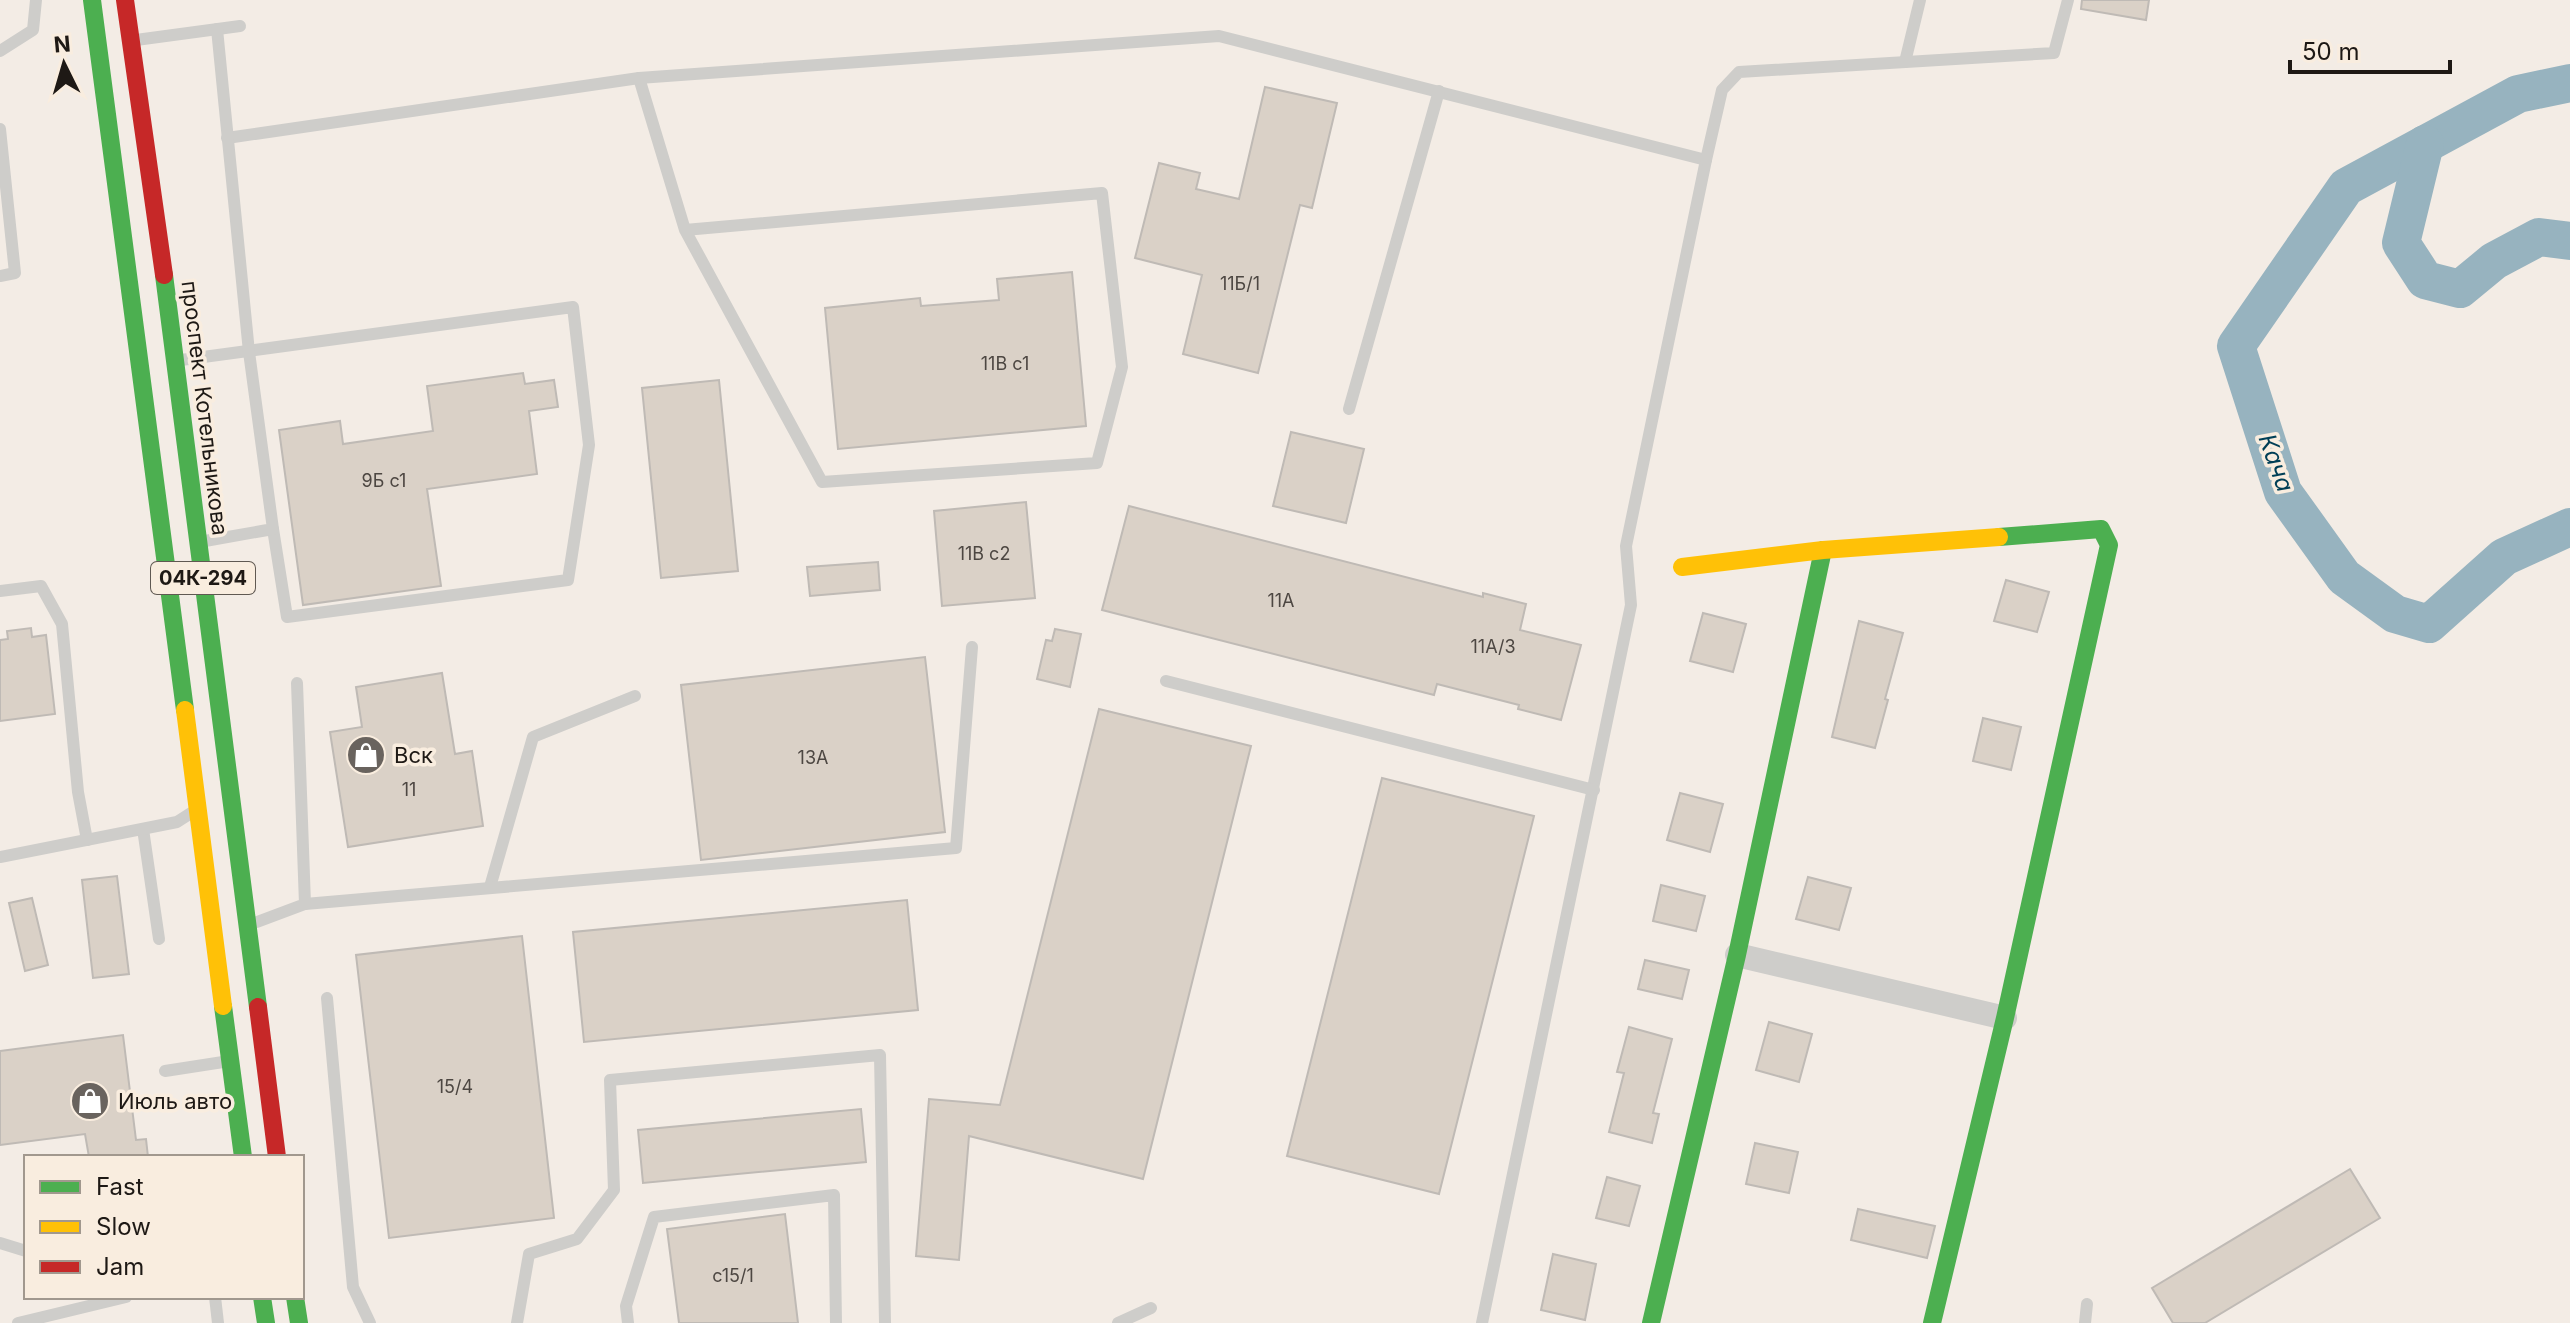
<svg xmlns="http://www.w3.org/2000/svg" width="2570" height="1323" font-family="Inter,sans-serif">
  <rect width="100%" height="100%" fill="#f3ece5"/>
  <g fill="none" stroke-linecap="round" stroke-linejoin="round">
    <g stroke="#97b3bf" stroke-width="38">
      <path d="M2570 83 2518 94 2346 187 2236 346 2283 492 2344 577 2395 614 2429 624 2504 557 2570 527"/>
      <path d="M2425 144 2401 243 2425 280 2460 289 2494 261 2539 237 2570 241"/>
    </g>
  </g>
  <g fill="#dad1c7" stroke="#bfbab5" stroke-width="2">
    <path d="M2082 0H2149L2146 20 2081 9Z"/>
    <path d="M1265 87 1337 103 1312 208 1300 205 1258 373 1183 354 1202 275 1135 258 1159 163 1200 173 1196 189 1239 199Z"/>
    <path d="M1072 272 1086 426 838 449 825 308 920 298 921 306 999 300 997 279Z"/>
    <path d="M523 373 525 384 554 380 558 407 529 411 537 474 427 489 441 586 303 605 279 430 340 421 343 444 433 431 427 386Z"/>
    <path d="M719 380 738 571 661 578 642 388Z"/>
    <path d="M1291 432 1364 449 1346 523 1273 506Z"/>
    <path d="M1026 502 1035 598 942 606 934 511Z"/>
    <path d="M1129 506 1483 597V593L1526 604 1520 630 1581 645 1561 720 1518 709 1519 705 1437 684 1434 695 1102 610Z"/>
    <path d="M878 562 880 590 810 596 807 567Z"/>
    <path d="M2006 580 2049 592 2037 632 1994 621Z"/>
    <path d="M1703 613 1746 624 1733 672 1690 661Z"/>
    <path d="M1859 621 1903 633 1885 699 1888 700 1875 748 1832 737Z"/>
    <path d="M31 628 32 637 46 635 55 714 0 721V640L8 639 7 631Z"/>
    <path d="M1055 629 1081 634 1070 687 1037 679 1046 640 1052 641Z"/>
    <path d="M925 657 945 832 701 860 681 685Z"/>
    <path d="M442 673 455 754 472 751 483 826 348 847 330 732 362 727 356 687Z"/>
    <path d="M1099 709 1251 746 1143 1179 969 1136 959 1260 916 1256 929 1099 1000 1105Z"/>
    <path d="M1983 718 2021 727 2011 770 1973 761Z"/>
    <path d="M1382 778 1534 816 1439 1194 1287 1156Z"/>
    <path d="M1680 793 1723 804 1710 852 1667 840Z"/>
    <path d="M117 876 129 974 93 978 82 880Z"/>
    <path d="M1808 877 1851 888 1839 930 1796 919Z"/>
    <path d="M1661 885 1705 896 1696 931 1653 921Z"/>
    <path d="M32 898 48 965 25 971 9 903Z"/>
    <path d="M907 900 918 1010 584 1042 573 932Z"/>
    <path d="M522 936 554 1218 389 1238 356 955Z"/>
    <path d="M1645 960 1689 970 1682 999 1638 989Z"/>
    <path d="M1769 1022 1812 1034 1799 1082 1756 1070Z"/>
    <path d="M1629 1027 1672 1039 1653 1113 1659 1114 1652 1143 1609 1132 1624 1073 1617 1072Z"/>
    <path d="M123 1035 136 1140 146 1139 148 1157H89L85 1134 0 1145V1051Z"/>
    <path d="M861 1109 866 1162 643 1183 638 1130Z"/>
    <path d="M1755 1143 1798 1152 1789 1193 1746 1184Z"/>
    <path d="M2350 1169 2380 1218 2205 1323H2173L2152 1288Z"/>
    <path d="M1607 1177 1640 1186 1629 1226 1596 1218Z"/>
    <path d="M1858 1209 1935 1226 1927 1258 1851 1240Z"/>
    <path d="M785 1214 798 1323H679L667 1229Z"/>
    <path d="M1553 1254 1596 1264 1585 1320 1541 1310Z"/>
  </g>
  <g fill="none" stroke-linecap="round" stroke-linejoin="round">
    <g stroke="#cecdca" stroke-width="12">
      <path d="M136 40 240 26"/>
      <path d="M0 51 33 30 36 0"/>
      <path d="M1905 62 1920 0"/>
      <path d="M639 78 685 230 822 482 1097 463 1122 367 1102 193 685 230"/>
      <path d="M0 129 15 273 0 276"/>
      <path d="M227 138 639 78 1219 36 1706 160 1626 546 1631 605 1482 1323"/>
      <path d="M1706 160 1722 90 1739 72 2054 53 2068 0"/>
      <path d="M181 360 573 307 589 445 568 580 287 617 273 529"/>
      <path d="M1349 409 1439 91"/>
      <path d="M205 541 273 529 249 352 217 29"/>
      <path d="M0 591 41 586 62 624 78 792 87 840"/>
      <path d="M1166 681 1594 790"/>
      <path d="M143 829 159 939"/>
      <path d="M0 857 177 822 191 813"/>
      <path d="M490 887 533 737 635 696"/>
      <path d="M305 904 956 848 972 647"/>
      <path d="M257 922 305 904 297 683"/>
      <path d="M327 998 353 1287 370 1323"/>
      <path d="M165 1071 223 1062"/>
      <path d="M0 1243 26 1251"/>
      <path d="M215 1297 218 1323"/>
      <path d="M18 1323 126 1297"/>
      <path d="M517 1323 529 1254 577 1239 614 1190 610 1080 880 1055 885 1323"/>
      <path d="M628 1323 626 1306 654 1217 834 1195 836 1323"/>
      <path d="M1118 1323 1151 1308"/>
      <path d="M2085 1323 2087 1304"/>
    </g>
    <path stroke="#cecdca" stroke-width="24" d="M1737 955 2005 1018"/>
    <g stroke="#4caf50" stroke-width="18">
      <path d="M92 0 185 710"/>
      <path d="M164 275 258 1007"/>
      <path d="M223 1006 243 1157"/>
      <path d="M262 1297 266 1323"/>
      <path d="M295 1297 299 1323"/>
      <path d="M1651 1323 1737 955 1823 550"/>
      <path d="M1932 1323 2005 1018 2109 545 2101 529 1999 537"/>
    </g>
    <g stroke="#ffc107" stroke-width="18">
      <path d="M1682 567 1823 550 1999 537"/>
      <path d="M185 710 223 1006"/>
    </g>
    <g stroke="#c62828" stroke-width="18">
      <path d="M125 0 164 275"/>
      <path d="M258 1007 277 1157"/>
    </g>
  </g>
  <defs>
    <g id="shop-disc" transform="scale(2)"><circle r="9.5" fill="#69635e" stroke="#f9eddf"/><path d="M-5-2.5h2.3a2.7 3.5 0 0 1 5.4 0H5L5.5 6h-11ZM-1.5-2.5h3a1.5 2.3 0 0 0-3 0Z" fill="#fff"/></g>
  </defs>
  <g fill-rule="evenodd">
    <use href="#shop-disc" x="366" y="755"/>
    <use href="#shop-disc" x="90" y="1101"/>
  </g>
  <g text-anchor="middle" stroke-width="7" stroke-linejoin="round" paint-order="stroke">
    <g font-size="18" fill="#4d4742">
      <text x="1240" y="290">11Б/1</text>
      <text x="1005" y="370">11В с1</text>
      <text x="384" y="487">9Б с1</text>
      <text x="984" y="560">11В с2</text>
      <text x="1281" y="607">11А</text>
      <text x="1493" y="653">11А/3</text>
      <text x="813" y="764">13А</text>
      <text x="409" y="796">11</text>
      <text x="455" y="1093">15/4</text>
      <text x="733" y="1282">с15/1</text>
    </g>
    <rect fill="#f9eddf" stroke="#605952" stroke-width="2" x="151" y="562" width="104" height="32" rx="6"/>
    <g font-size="20" font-weight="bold" fill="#1e1915">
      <text x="203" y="585">04К-294</text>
    </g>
    <g font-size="22" fill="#1e1915" stroke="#f9eddf">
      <text transform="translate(205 408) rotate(83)" y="8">проспект Котельникова</text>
    </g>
    <g font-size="22" fill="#1e1915" stroke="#f9eddf" text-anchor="start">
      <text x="394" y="763">Вск</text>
      <text x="118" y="1109">Июль авто</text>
    </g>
    <g font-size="24" font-style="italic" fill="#013f56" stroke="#f9eddf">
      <text transform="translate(2276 463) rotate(70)" y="8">Кача</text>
    </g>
  </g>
  <rect x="24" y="1155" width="280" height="144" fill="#f9eddf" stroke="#a1988e" stroke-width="2"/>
  <rect x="40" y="1181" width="40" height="12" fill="#4caf50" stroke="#a1988e" stroke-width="2"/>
  <text x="96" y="1195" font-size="24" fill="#1e1915">Fast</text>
  <rect x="40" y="1221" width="40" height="12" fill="#ffc107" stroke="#a1988e" stroke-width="2"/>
  <text x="96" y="1235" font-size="24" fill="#1e1915">Slow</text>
  <rect x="40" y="1261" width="40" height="12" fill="#c62828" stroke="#a1988e" stroke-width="2"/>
  <text x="96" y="1275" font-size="24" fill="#1e1915">Jam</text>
  <g transform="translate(64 64) rotate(355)" stroke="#f9eddf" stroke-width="6" paint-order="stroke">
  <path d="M0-6L14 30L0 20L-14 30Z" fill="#1e1915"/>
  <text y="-12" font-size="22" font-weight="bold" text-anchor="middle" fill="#1e1915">N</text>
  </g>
  <path d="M2290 60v12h160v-12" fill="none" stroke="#1e1915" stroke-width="4"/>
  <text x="2302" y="60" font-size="24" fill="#1e1915" stroke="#f9eddf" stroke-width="6" paint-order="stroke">50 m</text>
</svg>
